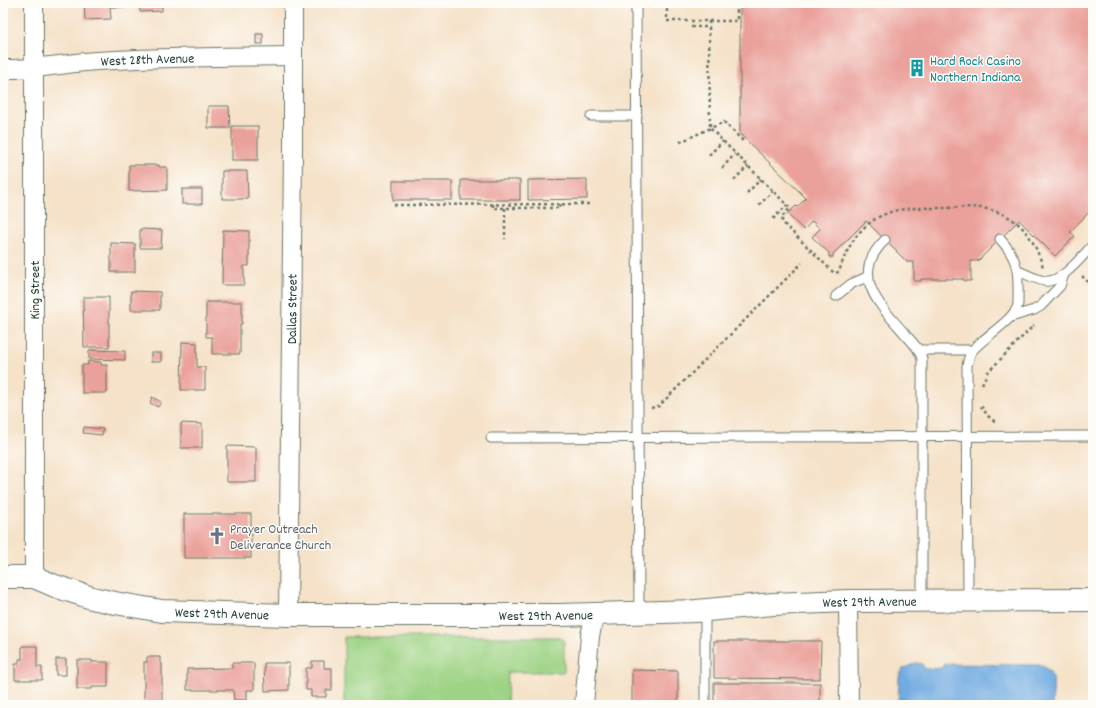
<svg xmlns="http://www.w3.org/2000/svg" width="1096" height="708" font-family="Dekko,sans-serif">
  <rect width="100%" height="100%" fill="#fdfcf7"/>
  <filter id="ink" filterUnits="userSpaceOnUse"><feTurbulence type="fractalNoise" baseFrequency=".025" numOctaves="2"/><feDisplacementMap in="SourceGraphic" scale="8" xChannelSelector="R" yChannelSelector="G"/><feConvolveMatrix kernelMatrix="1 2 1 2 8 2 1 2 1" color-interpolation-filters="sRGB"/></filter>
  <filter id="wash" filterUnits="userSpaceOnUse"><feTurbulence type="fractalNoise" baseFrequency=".012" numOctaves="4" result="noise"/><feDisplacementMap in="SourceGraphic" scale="16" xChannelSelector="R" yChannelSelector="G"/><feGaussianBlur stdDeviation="0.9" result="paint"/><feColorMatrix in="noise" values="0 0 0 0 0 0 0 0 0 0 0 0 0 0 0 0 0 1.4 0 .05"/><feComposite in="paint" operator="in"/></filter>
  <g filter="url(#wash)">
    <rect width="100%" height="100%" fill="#f5e2c9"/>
    <path fill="#9dd384" stroke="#5e885c" d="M344 637H558L564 641V672H508L507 705H344Z"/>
    <path fill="#71abe1" stroke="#48748a" d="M916 663 922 664 925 669 942 668 944 664 1040 665C1058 671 1053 689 1052 705H898L899 677 903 669Z"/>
    <g id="blocks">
      <g fill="#eba19b">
        <path d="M84 3H126V7H110L111 19 85 20Z"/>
        <path d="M139 3H162V11L140 12Z"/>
        <path d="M740 3H1093V208L1070 232 1075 236 1055 256 1019 220 978 261H971V281H964V279H921V281H914V262H907L866 221 833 254V257H829V253L812 237 820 229 812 221 804 230 787 214 796 206 797 207 806 198 740 134Z"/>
        <rect x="256" y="34" width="7" height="10"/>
        <path d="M208 106H229L230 128H208Z"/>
        <rect x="232" y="126" width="26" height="34"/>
        <path d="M129 165H159V167H167V190L129 191Z"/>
        <path d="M222 171H247L248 199H222Z"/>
        <path d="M587 179V199L528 200V180Z"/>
        <rect x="461" y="180" width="59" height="20"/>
        <rect x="393" y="181" width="59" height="19"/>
        <rect x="182" y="189" width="20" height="15"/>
        <path d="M140 229 162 230 161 248H140Z"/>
        <path d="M223 230 249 231V266H244V285H222Z"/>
        <path d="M111 243 135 244V272H111Z"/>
        <path d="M131 291 160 292V310H131Z"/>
        <path d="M83 297H109V347H84Z"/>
        <path d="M206 302H242V324H240V354H212V337H206Z"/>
        <path d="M182 342 197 343V367H205V390H181Z"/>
        <path d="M89 350 125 351V360L89 359Z"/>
        <rect x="151" y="353" width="10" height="9"/>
        <path d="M88 361 101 362V365H107V393H82V365H88Z"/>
        <path d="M152 397 161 402 158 407 150 403Z"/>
        <path d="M181 423 202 424V448H181Z"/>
        <path d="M84 427 103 429 102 435 83 433Z"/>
        <path d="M227 446 256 447V482H227Z"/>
        <rect x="184" y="514" width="67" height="44"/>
        <path d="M714 641H821L820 679 714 678Z"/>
        <path d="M22 646H37V667H42V680H15V664H19V659H22Z"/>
        <path d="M147 657H160V663H162V700H159V705H145V700H144V662H147Z"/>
        <rect x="56" y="659" width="10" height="16"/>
        <path d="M77 660H92V662H108V687H92V689H77Z"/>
        <path d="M312 661H324V668H332V690H326V697H311V690H306V668H312Z"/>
        <path d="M232 663H254V690H247V700H234L233 690H187V669L232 668Z"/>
        <path d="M264 663H289V690L265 691Z"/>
        <path d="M632 670 678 671V705H632Z"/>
        <rect x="714" y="683" width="106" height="22"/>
      </g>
    </g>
  </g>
  <g filter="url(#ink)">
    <use href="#blocks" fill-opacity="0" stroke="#6a7768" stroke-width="1"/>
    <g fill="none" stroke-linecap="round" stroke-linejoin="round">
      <g stroke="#6a7768" stroke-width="11">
        <g id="lane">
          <path d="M636 3 639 613"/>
          <path d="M591 116H637"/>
          <path d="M885 240C848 276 880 305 905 334 912 342 920 349 922 359V600"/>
          <path d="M1018 271C1026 274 1035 279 1044 281 1061 284 1082 256 1093 245"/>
          <path d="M836 296 851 284 869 276"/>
          <path d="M1011 317 1034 310 1041 306 1060 286 1064 274"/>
          <path d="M919 350H972"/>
          <path d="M491 438 1093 436"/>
          <path d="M968 600 967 366C968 361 969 355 972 351 982 338 1016 319 1018 304 1018 275 1021 262 1000 239"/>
          <path d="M705 705V610"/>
        </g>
      </g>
      <g stroke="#6a7768" stroke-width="20">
        <g id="street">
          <path d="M34 3V577"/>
          <path id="s1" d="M3 69C35 70 66 63 97 61 162 57 228 57 293 56"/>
          <path d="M848 601 849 705"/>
          <path id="s2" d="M288 615 293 153V3"/>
          <path d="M584 705 590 636 595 614"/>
        </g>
      </g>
      <g stroke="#6a7768" stroke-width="24">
        <g id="secondary">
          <path id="s3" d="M3 577H34L55 586 92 598 115 603 162 611 288 615H560L696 611 773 604 848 601 1093 600"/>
        </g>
      </g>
      <g stroke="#6a7768" stroke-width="2.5" stroke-dasharray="3 3" stroke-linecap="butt">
        <path d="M667 3V21H737V7H728"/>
        <path d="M709 21 710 128 790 208 782 217V222L834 273 839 272C848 242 866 216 899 210 913 207 928 208 942 208 956 208 973 206 987 209 1020 216 1034 238 1043 267"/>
        <path d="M691 27H710"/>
        <path d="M680 142 724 122 743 141"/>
        <path d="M709 155 723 141"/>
        <path d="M722 168 735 154"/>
        <path d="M734 180 748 166"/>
        <path d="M747 193 761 179"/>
        <path d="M493 204V208H560V204"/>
        <path d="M394 205 590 204"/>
        <path d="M759 205 773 191"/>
        <path d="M505 208V239"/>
        <path d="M773 219 787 205"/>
        <path d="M1082 276 1093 287"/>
        <path d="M982 384 988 372 1034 325"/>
        <path d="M981 406 988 416 995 422"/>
        <path d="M651 408 659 406 802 263"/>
      </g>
      <use href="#lane" stroke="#fff" stroke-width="9"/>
      <use href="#street" stroke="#fff" stroke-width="18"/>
      <use href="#secondary" stroke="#fff" stroke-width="22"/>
    </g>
  </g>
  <defs>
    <g id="building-bare" transform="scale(1.38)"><path d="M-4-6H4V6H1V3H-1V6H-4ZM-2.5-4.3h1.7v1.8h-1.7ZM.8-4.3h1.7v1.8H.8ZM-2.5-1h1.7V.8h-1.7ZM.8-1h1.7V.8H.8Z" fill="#0f9aa8" stroke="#fdfcf7" stroke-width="2.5" paint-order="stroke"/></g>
    <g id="church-bare" transform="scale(1.38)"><path d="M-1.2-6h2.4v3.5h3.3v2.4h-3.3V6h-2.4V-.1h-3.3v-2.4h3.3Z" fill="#6b7280" stroke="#fdfcf7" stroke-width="2.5" paint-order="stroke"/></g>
  </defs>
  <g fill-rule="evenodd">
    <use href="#building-bare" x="917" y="68"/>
    <use href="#church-bare" x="217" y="536"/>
  </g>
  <g text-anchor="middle" stroke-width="3" stroke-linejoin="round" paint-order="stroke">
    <g font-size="14" fill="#1f3d34" stroke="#fdfcf7">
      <text dy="5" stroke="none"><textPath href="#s1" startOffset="145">West 28th Avenue</textPath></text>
      <text transform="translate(34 290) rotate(-90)" y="5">King Street</text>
      <text dy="5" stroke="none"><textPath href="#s2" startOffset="306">Dallas Street</textPath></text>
      <text dy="5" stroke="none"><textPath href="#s3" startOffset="872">West 29th Avenue</textPath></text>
      <text dy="5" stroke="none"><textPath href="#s3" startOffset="224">West 29th Avenue</textPath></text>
      <text dy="5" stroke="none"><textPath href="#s3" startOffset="548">West 29th Avenue</textPath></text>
    </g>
    <g font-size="14" fill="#0d838f" stroke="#fdfcf7" text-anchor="start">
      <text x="930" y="65">Hard Rock Casino<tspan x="930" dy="16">Northern Indiana</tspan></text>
    </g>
    <g font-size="14" fill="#5b616d" stroke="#fdfcf7" text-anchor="start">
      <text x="230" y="533">Prayer Outreach<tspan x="230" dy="16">Deliverance Church</tspan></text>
    </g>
  </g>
  <rect width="1096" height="708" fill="none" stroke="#fdfcf7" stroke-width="16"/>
</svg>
